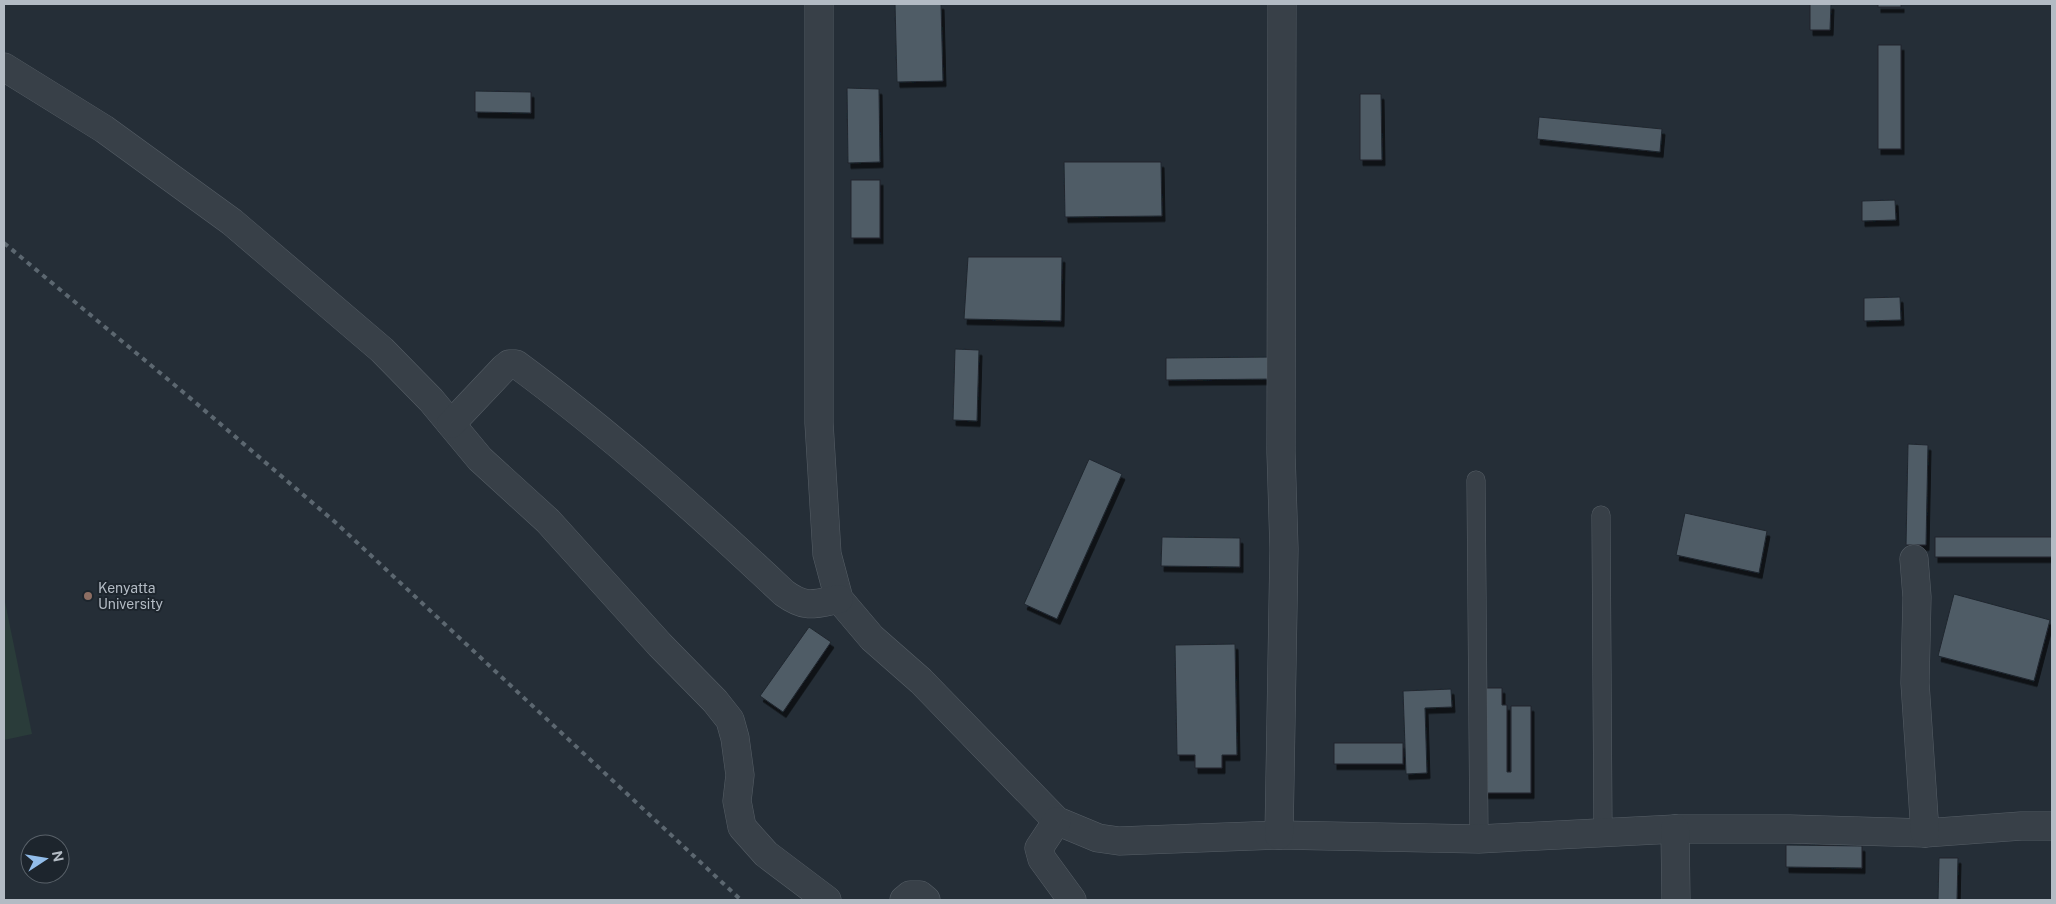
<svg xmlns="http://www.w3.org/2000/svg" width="2056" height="904" font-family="'Public Sans',sans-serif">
  <defs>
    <filter id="shadow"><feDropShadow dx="3" dy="5.5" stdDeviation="0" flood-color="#0009"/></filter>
  </defs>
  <rect width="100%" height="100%" fill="#252e37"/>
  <path fill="#2a3c3a" d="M4 597 32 734 4 740Z"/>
  <g fill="#505b66" stroke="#1f272f" filter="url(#shadow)">
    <path d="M895 4H941L943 81 897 82Z"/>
    <path d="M1810 4H1831L1830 30H1810Z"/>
    <rect x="1878" y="4" width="23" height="3"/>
    <rect x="1878" y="45" width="23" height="104"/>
    <path d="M847 88 879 89 880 162 848 163Z"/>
    <path d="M475 91 531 92V113L475 112Z"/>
    <path d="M1360 94H1381L1382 160H1360Z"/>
    <path d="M1539 117 1662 129 1660 152 1537 139Z"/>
    <path d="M1064 162H1161L1162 216 1065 217Z"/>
    <rect x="851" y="180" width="29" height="58"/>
    <path d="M1895 200 1896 220 1862 221V201Z"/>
    <path d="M968 257H1062L1061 321 964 319Z"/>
    <path d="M1900 297 1901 320 1864 321V298Z"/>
    <path d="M955 349 979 350 977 421 953 420Z"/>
    <path d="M1275 357 1276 379 1166 380V358Z"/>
    <path d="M1908 444 1928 445 1926 545H1906Z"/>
    <path d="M1089 459 1122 474 1057 619 1024 604Z"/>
    <path d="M1685 513 1767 531 1759 573 1676 555Z"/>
    <path d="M1162 537 1240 538V567L1161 566Z"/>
    <rect x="1935" y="537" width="117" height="20"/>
    <path d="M1954 594 2050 620 2034 681 1938 656Z"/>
    <path d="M809 627 831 642 783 712 760 696Z"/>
    <path d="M1235 644 1237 755H1222V768H1195V755H1177L1175 645Z"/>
    <path d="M1483 688H1502V705H1507V772H1511V706H1531V793H1483Z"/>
    <path d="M1451 689 1452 707 1425 708 1427 773 1406 774 1403 691Z"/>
    <rect x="1334" y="743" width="69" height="21"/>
    <path d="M1786 845 1862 846V868L1786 867Z"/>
    <path d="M1939 858H1958L1957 900H1938Z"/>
  </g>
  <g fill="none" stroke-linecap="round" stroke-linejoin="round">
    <g stroke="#565e66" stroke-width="19">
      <g id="service">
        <path d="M1476 480 1479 839"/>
        <path d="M1601 515 1603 833"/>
      </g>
    </g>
    <g stroke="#565e66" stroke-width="29">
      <g id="minor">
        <path d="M819 4V423L827 554 839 599 872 638 921 681 1057 821 1098 838 1119 841 1279 835 1479 839 1675 829H1790L1925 833 2021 826H2052"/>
        <path d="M4 67 104 129 232 222 382 350 431 400 480 459 548 521 660 645 715 701 730 720 735 738 740 775 737 801 742 827 766 854 827 900"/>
        <path d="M451 424 504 368 509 364H516C611 434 698 512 784 593 806 609 814 604 839 599"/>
        <path d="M1914 559 1917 597 1915 683 1925 833"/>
        <path d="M1057 821 1039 848 1042 859 1072 900"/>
        <path d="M1675 829 1676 900"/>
        <path d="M1279 835 1284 549 1281 452 1282 4"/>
        <path d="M904 900 910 895H920L926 900"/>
      </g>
    </g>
    <use href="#service" stroke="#384048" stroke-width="18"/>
    <use href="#minor" stroke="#384048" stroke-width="28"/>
    <path stroke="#5c6770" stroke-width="4" stroke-dasharray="5 5" stroke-linecap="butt" d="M4 243 183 392 335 522 741 900"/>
  </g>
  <circle fill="#8d6e63" stroke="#1d252d" stroke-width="2" cx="88" cy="596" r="5"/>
  <g text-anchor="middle" stroke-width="4" stroke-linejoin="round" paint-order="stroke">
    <g font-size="14" fill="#b3bbc4" stroke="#1d252d" text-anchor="start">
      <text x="98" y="593">Kenyatta<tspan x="98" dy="16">University</tspan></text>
    </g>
  </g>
  <rect width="2056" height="904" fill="none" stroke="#b3bbc4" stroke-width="10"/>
  <g transform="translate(45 859) rotate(78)"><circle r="24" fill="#1d252d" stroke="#596169"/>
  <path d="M0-4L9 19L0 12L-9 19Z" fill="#92bdea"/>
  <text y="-8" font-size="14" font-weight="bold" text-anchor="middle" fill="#b3bbc4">N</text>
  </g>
</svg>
